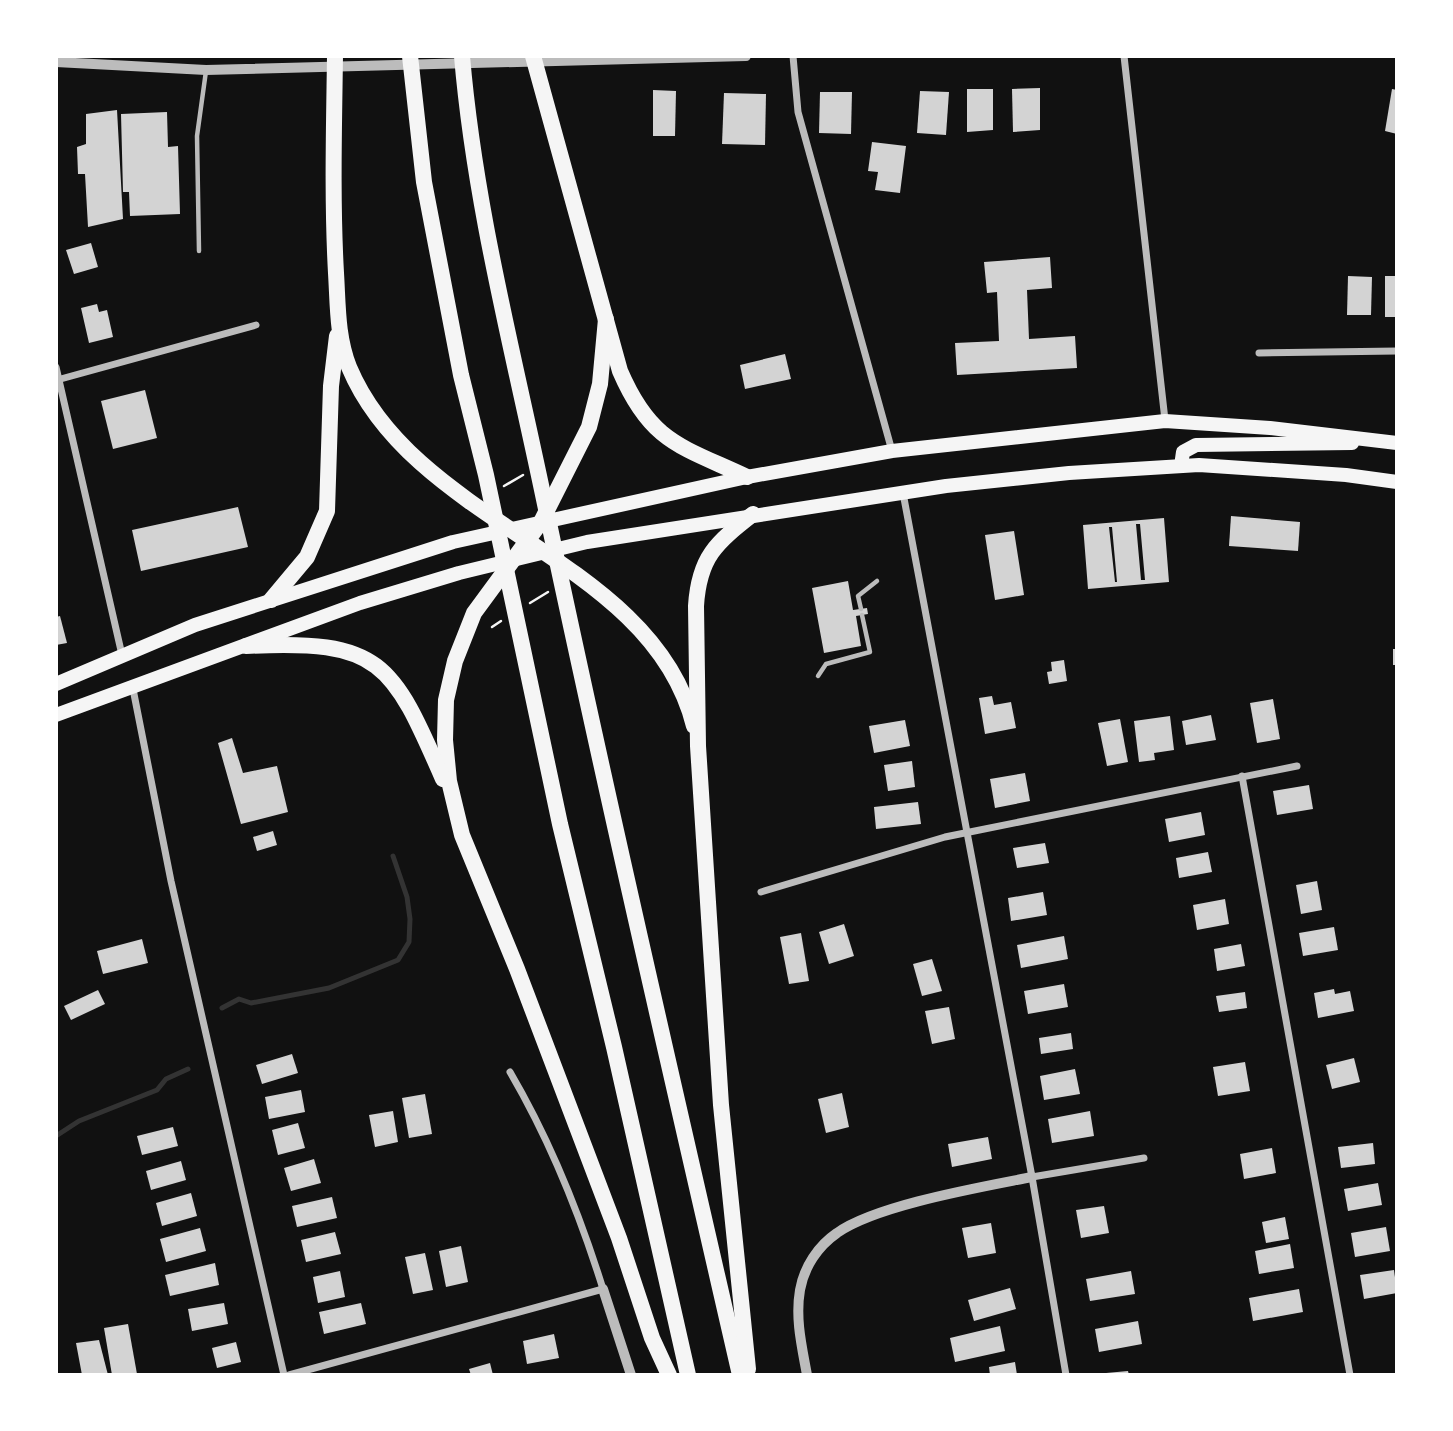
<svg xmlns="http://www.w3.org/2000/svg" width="1453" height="1431" font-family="'Alegreya Sans',sans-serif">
  <rect width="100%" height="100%" fill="#111"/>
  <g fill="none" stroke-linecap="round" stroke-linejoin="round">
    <g stroke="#333" stroke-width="5">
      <path d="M222 1008 239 999 251 1003 329 988 398 960 409 942 410 919 407 897 393 856"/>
      <path d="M56 1136 79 1121 157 1090 166 1079 188 1069"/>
    </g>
  </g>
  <g fill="#d3d3d3" fill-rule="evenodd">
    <path d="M1040 88V130L1013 132 1012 89Z"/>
    <path d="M967 89H993V130L967 132Z"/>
    <path d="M1392 89 1397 90V134L1385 131Z"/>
    <path d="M653 90 676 91 675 136H653Z"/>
    <path d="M920 91 949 92 946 135 917 133Z"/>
    <path d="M820 92H852L851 134 819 133Z"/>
    <path d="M724 93 766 94 765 145 722 144Z"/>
    <path d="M117 110 123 219 88 227 85 174H78L77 147 86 144V114Z"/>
    <path d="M167 112 168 147 178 146 180 214 130 216 129 192H123L121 114Z"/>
    <path d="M872 142 906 146 900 193 875 190 878 172 868 171Z"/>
    <path d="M91 243 98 267 74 274 66 250Z"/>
    <path d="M1050 257 1052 288 1027 290 1029 339 1075 336 1077 368 957 375 955 343 999 341 997 292 987 293 984 262Z"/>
    <path d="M1348 276 1372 277 1371 315H1347Z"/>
    <rect x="1385" y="276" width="12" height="41"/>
    <path d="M97 304 99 312 107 310 113 337 89 343 81 308Z"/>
    <path d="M785 354 791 379 745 389 740 365Z"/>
    <path d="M145 390 157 438 113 449 101 401Z"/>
    <path d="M238 507 248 547 141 571 132 530Z"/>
    <path d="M1231 516 1300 522 1298 551 1229 546Z"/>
    <path d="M1164 518 1169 582 1088 589 1083 525ZM1136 524H1140L1145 580H1141ZM1109 527H1112L1117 582H1115Z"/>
    <path d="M1014 531 1024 595 995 600 985 535Z"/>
    <path d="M848 581 853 610 867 608 868 614 856 616 861 646 824 653 812 588Z"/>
    <path d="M60 616 67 643 56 645V617Z"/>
    <rect x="1393" y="649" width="4" height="16"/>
    <path d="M1064 660 1067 681 1049 684 1047 672 1052 671 1051 662Z"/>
    <path d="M992 696 994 705 1011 702 1016 728 985 734 979 698Z"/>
    <path d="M1273 699 1280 739 1257 743 1250 703Z"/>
    <path d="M1211 715 1216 740 1186 745 1182 721Z"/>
    <path d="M1170 716 1174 750 1154 753 1155 760 1139 762 1134 721Z"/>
    <path d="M1120 719 1128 762 1107 766 1098 723Z"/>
    <path d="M905 720 910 746 874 753 869 726Z"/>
    <path d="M232 738 243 773 277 766 288 812 241 824 218 743Z"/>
    <path d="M912 761 915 787 888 791 884 765Z"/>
    <path d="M1025 773 1030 801 995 808 990 779Z"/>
    <path d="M1309 785 1313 809 1277 815 1273 791Z"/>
    <path d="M918 802 921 824 876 829 874 807Z"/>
    <path d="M1201 812 1205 835 1169 842 1165 819Z"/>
    <path d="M273 831 277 845 257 851 253 837Z"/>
    <path d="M1045 843 1049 863 1017 868 1013 848Z"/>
    <path d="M1208 852 1212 872 1179 878 1176 858Z"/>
    <path d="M1317 881 1322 910 1301 914 1296 885Z"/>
    <path d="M1043 892 1047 915 1011 921 1008 898Z"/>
    <path d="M1225 899 1229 924 1197 930 1193 905Z"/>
    <path d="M844 924 854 956 829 964 819 932Z"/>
    <path d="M1334 927 1338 950 1303 956 1299 933Z"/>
    <path d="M801 933 809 981 789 984 780 937Z"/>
    <path d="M1064 936 1068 959 1021 968 1017 945Z"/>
    <path d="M142 939 148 963 103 974 97 951Z"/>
    <path d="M1241 944 1245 966 1217 971 1214 949Z"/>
    <path d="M932 959 942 991 922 996 913 964Z"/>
    <path d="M1064 984 1068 1007 1028 1014 1024 991Z"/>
    <path d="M1334 989 1335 994 1350 991 1354 1011 1318 1018 1314 993Z"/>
    <path d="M98 990 105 1004 71 1020 64 1006Z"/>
    <path d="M1245 992 1247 1008 1219 1012 1216 996Z"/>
    <path d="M949 1007 955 1039 932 1044 925 1011Z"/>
    <path d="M1071 1033 1073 1049 1041 1054 1039 1038Z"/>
    <path d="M292 1054 298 1073 262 1084 256 1065Z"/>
    <path d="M1354 1058 1360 1082 1332 1089 1326 1065Z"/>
    <path d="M1245 1062 1250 1091 1218 1096 1213 1067Z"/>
    <path d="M1075 1069 1080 1094 1044 1100 1040 1076Z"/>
    <path d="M301 1090 305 1112 269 1119 265 1097Z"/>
    <path d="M842 1093 849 1127 826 1133 818 1099Z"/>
    <path d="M425 1094 432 1134 409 1138 402 1098Z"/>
    <path d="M393 1111 398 1142 375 1147 369 1115Z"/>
    <path d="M1090 1111 1094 1136 1052 1143 1048 1119Z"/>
    <path d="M298 1123 305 1148 278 1155 272 1130Z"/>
    <path d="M173 1127 178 1146 142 1155 137 1136Z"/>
    <path d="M988 1137 992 1159 952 1167 948 1144Z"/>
    <path d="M1373 1143 1375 1164 1341 1168 1338 1147Z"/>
    <path d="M1272 1148 1276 1173 1244 1179 1240 1154Z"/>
    <path d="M314 1159 321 1183 291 1191 284 1168Z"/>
    <path d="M181 1161 186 1180 151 1190 146 1171Z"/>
    <path d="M1378 1183 1382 1205 1348 1211 1344 1189Z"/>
    <path d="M191 1193 197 1216 162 1226 156 1203Z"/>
    <path d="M332 1197 337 1218 297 1227 292 1206Z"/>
    <path d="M1104 1206 1109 1233 1081 1238 1076 1210Z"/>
    <path d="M1285 1217 1289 1239 1266 1243 1262 1222Z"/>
    <path d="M991 1223 996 1253 968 1258 962 1228Z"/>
    <path d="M1386 1227 1390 1251 1355 1257 1351 1233Z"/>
    <path d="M200 1228 206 1251 166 1262 160 1239Z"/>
    <path d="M335 1232 341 1254 306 1262 301 1240Z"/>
    <path d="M1290 1244 1294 1268 1259 1274 1255 1251Z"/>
    <path d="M461 1246 468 1282 446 1287 439 1251Z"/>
    <path d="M425 1253 433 1290 413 1294 405 1257Z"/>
    <path d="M215 1263 219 1285 170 1296 165 1275Z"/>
    <path d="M1394 1270 1397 1293 1364 1299 1360 1275Z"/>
    <path d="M340 1271 345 1297 318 1303 313 1277Z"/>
    <path d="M1131 1271 1135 1294 1090 1301 1086 1279Z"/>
    <path d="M1010 1288 1016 1309 974 1321 968 1300Z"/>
    <path d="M1299 1289 1303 1312 1253 1321 1249 1298Z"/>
    <path d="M224 1303 228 1324 192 1331 188 1309Z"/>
    <path d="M361 1303 366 1324 324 1334 319 1312Z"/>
    <path d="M1138 1321 1142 1344 1099 1352 1095 1329Z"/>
    <path d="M128 1324 137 1374 112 1375 104 1328Z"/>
    <path d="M1000 1326 1005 1351 955 1362 950 1338Z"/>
    <path d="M554 1334 559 1358 527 1364 523 1341Z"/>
    <path d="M99 1340 108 1375H82L76 1343Z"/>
    <path d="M236 1342 241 1362 217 1368 212 1348Z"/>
    <path d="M1015 1362 1017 1375H990L989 1367Z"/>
    <path d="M490 1363 493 1375H471L469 1369Z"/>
    <path d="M1128 1371 1129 1375H1106V1373Z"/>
  </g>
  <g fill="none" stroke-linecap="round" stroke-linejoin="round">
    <g stroke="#f5f5f5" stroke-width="2.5">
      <path d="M504 486 523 475"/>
      <path d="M530 603 548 592"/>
      <path d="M492 627 501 621"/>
    </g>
    <g stroke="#bcbcbc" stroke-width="4.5">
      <path d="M199 251 197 136 206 71"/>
      <path d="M861 609 858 596 877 581"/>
      <path d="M818 676 826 664 870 652 862 615"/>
    </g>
    <g stroke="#bcbcbc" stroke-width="7">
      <path d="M793 56 798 112 892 451"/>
      <path d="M1124 56 1165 420"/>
      <path d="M1259 353 1397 351"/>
      <path d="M56 367 122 655"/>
      <path d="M57 380 256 325"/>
      <path d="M903 493 1032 1177 1066 1375"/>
      <path d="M133 689 171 881 284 1375"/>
      <path d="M1242 776 1350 1375"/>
      <path d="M761 892 945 837 1297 766"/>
      <path d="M1032 1177 1144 1158"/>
      <path d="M289 1375 603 1289C579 1212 551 1142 510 1072"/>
    </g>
    <g stroke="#bcbcbc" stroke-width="10">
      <path d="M56 62 206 70 746 56"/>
      <path d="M603 1289 631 1375"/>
      <path d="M807 1375C802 1347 795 1319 800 1290 804 1267 818 1246 837 1233 876 1205 982 1187 1032 1177"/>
    </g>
    <g stroke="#f5f5f5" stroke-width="14">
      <path d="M1181 466 1183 452 1196 445 1352 443"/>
      <path d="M56 684 195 625 453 542 747 477 892 451 1165 421 1270 428 1397 443"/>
      <path d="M56 715 360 603 459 573 587 542 946 486 1069 473 1199 465 1346 475 1397 482"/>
    </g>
    <g stroke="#f5f5f5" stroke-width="16">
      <path d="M335 56C334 128 332 201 336 273 338 305 337 337 349 367 416 527 652 557 694 726"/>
      <path d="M410 56 424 182 461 375 486 475 560 824 614 1047 688 1375"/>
      <path d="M462 56C475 210 515 358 546 509 607 798 674 1087 740 1375"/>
      <path d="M533 56 620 371C651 443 681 446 747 477"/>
      <path d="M606 319 600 384 589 427 541 522 474 613 455 661 446 700 445 740 449 781 462 835 517 969 619 1238 652 1338 669 1375"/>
      <path d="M271 600 307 557 327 511 331 386 337 336"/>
      <path d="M246 646C381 639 392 662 443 779"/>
      <path d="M748 1369 721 1105 698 746 696 606C699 557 716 543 753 514"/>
    </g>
  </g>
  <rect width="1453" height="1431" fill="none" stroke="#ffffff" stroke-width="116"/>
</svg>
